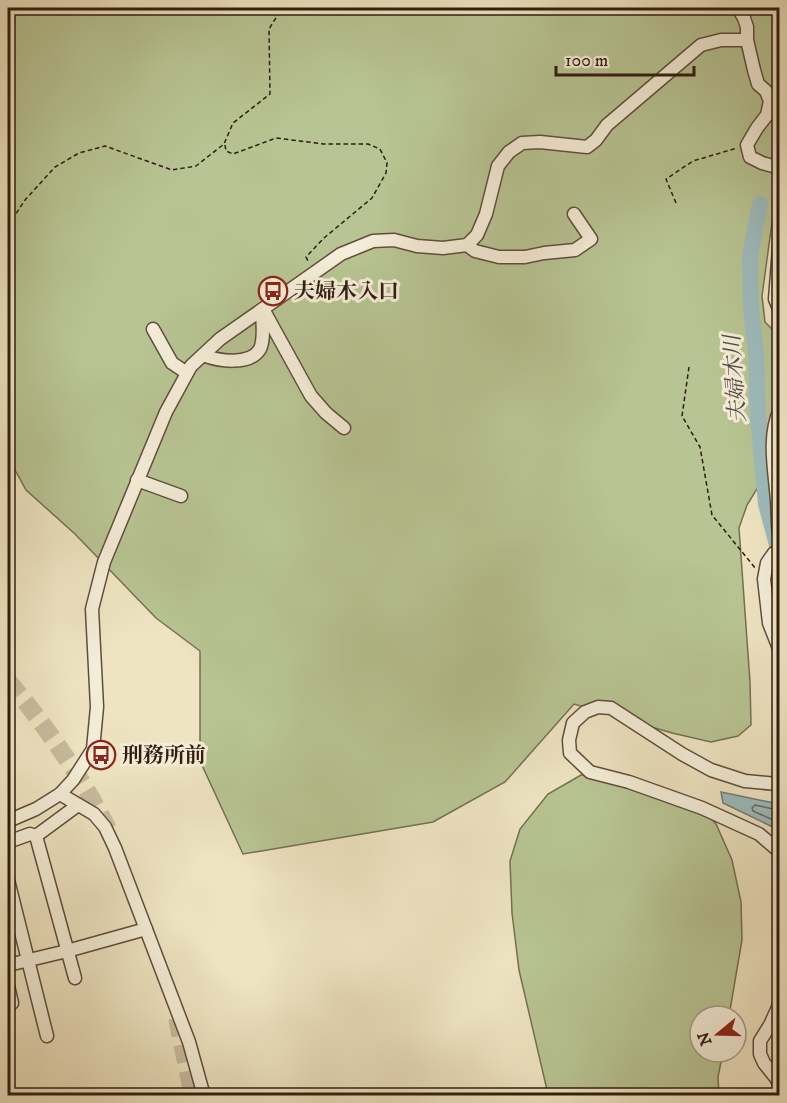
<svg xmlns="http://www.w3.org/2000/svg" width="787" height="1103" font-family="'IM FELL DW Pica','Noto Serif JP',serif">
  <rect width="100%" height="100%" fill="#eee4c1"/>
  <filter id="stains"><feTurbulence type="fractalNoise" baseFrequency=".00333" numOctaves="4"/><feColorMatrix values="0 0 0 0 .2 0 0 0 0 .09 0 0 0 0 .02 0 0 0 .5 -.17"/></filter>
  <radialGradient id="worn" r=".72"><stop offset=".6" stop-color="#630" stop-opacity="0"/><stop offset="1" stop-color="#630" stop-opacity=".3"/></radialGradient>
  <g fill="#b8c493" stroke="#747052" stroke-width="1.5">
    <path d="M8 8H779V185L774 208 762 296 765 322 779 336V467L763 479 747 505 739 528 750 682 751 725 738 736 711 742 672 733 574 704 505 782 433 822 243 854 200 761V651L156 618 75 534 26 490 8 457Z"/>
    <path d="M609 773 703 810 716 824 732 860 741 902 742 940 729 1016H700V1052H723L718 1077 719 1095H550L547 1090 519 970 512 913 510 861 520 829 548 794 581 775Z"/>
  </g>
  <path fill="#9dbcbc" stroke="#717c78" stroke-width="1.5" d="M721 792 774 803 779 801V830L723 803Z"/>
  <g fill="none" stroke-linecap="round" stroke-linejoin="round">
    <path stroke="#666c66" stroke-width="1.5" d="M780 807 773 809 755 805 752 808 753 811 780 823"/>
    <path stroke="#9dbcbc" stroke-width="16" d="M760 204 750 256 751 309 756 352 758 417 766 504 777 545"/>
    <g stroke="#c8bc9e" stroke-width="18" stroke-dasharray="18 9" stroke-linecap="butt">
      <path d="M8 681C44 723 83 779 108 829"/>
      <path d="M177 1018 193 1096"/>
    </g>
    <g stroke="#604e3d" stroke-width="15">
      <g id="minor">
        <path d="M738 8 744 18 747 27V40L754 70 758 84 766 91 770 101 767 115 757 128 747 145 750 157 762 163 780 168"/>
        <path d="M780 236 775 299 780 311"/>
        <path d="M467 245 475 251 499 257H525L544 253 575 250 591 239 574 214"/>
        <path d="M263 309 311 396 326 413 344 428"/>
        <path d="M153 329 172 363 187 373"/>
        <path d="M203 355C218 361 250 366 260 349 265 338 262 323 262 311"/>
        <path d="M780 409C767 438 775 471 777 501 778 514 777 527 780 539"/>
        <path d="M137 480 181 496"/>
        <path d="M780 550 774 553 767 563 764 579 769 623 780 651"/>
        <path d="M780 781 777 784 745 781 711 770 682 754 611 708 598 707 585 712 573 723 569 740 570 753 590 772 629 782 702 808 759 834 780 852"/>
        <path d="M60 794 94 814 105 827 115 848 189 1042 204 1096"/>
        <path d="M8 821 36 809 60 794 73 780 93 749 97 707 92 609 104 562 166 412 191 366 220 339 341 254 373 241 394 240 417 246 443 248 467 245 477 235 486 214 498 166 509 152 522 143 540 142 587 147 596 140 607 125 701 45 721 40H747"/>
        <path d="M8 842 30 834 36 836"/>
        <path d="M8 880 47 1036"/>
        <path d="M8 965 67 951 146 929"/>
        <path d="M75 978 36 836 78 805"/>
        <path d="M8 986 12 1003"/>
        <path d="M780 1003 770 1025 760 1041V1054L764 1063 776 1078 780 1086"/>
      </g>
    </g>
    <g stroke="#301c11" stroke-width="1.5" stroke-dasharray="4.5 3" stroke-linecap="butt">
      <path d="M225 145 226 151 233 154 276 138 324 144H368L380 149 387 163 386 173 372 198 324 238 306 257 309 263"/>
      <path d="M676 203 666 179 693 161 737 148"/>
      <path d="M8 226 25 200 55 167 79 153 105 146 172 170 196 166 224 144 233 123 270 94 269 29 282 8"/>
      <path d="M689 367 682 416 700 447 712 515 756 569"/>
    </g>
    <use href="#minor" stroke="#f4edd7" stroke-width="12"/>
  </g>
  <defs>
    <g id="bus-ring" transform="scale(1.5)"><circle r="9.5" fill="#f4edd7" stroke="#8f2418" stroke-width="1.5"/><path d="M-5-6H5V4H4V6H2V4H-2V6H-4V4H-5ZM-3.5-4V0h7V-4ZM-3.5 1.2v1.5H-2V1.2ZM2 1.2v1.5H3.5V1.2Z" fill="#8f2418"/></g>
  </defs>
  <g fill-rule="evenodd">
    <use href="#bus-ring" x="273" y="291"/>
    <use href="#bus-ring" x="101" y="755"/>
  </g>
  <g text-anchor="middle" stroke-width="6" stroke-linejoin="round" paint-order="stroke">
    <g font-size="21" font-weight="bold" fill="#301c11" stroke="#f4edd7" text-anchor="start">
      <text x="294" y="298">夫婦木入口</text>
      <text x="122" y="762">刑務所前</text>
    </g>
    <g font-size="22" font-style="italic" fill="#514c44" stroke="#f4edd7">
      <text transform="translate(734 379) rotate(-94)" y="8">夫婦木川</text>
    </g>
  </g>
  <rect width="787" height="1103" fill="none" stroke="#eee4c1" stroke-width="30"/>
  <rect x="9" y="9" width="769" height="1085" fill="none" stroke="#301c11" stroke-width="3"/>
  <rect x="15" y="15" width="757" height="1073" fill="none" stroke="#301c11" stroke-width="1.5"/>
  <g transform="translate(718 1034) rotate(251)"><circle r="28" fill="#f4edd7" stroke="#a69988" stroke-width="1.5"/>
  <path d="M0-4.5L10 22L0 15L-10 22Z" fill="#8f2418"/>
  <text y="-9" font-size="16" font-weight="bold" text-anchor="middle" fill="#301c11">N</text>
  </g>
  <path d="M556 66v9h138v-9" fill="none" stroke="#301c11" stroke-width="3"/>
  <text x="565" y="66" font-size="18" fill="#301c11" stroke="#f4edd7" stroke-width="4.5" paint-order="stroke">100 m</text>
  <rect width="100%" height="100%" filter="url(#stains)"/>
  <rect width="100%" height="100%" fill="url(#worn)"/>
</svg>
